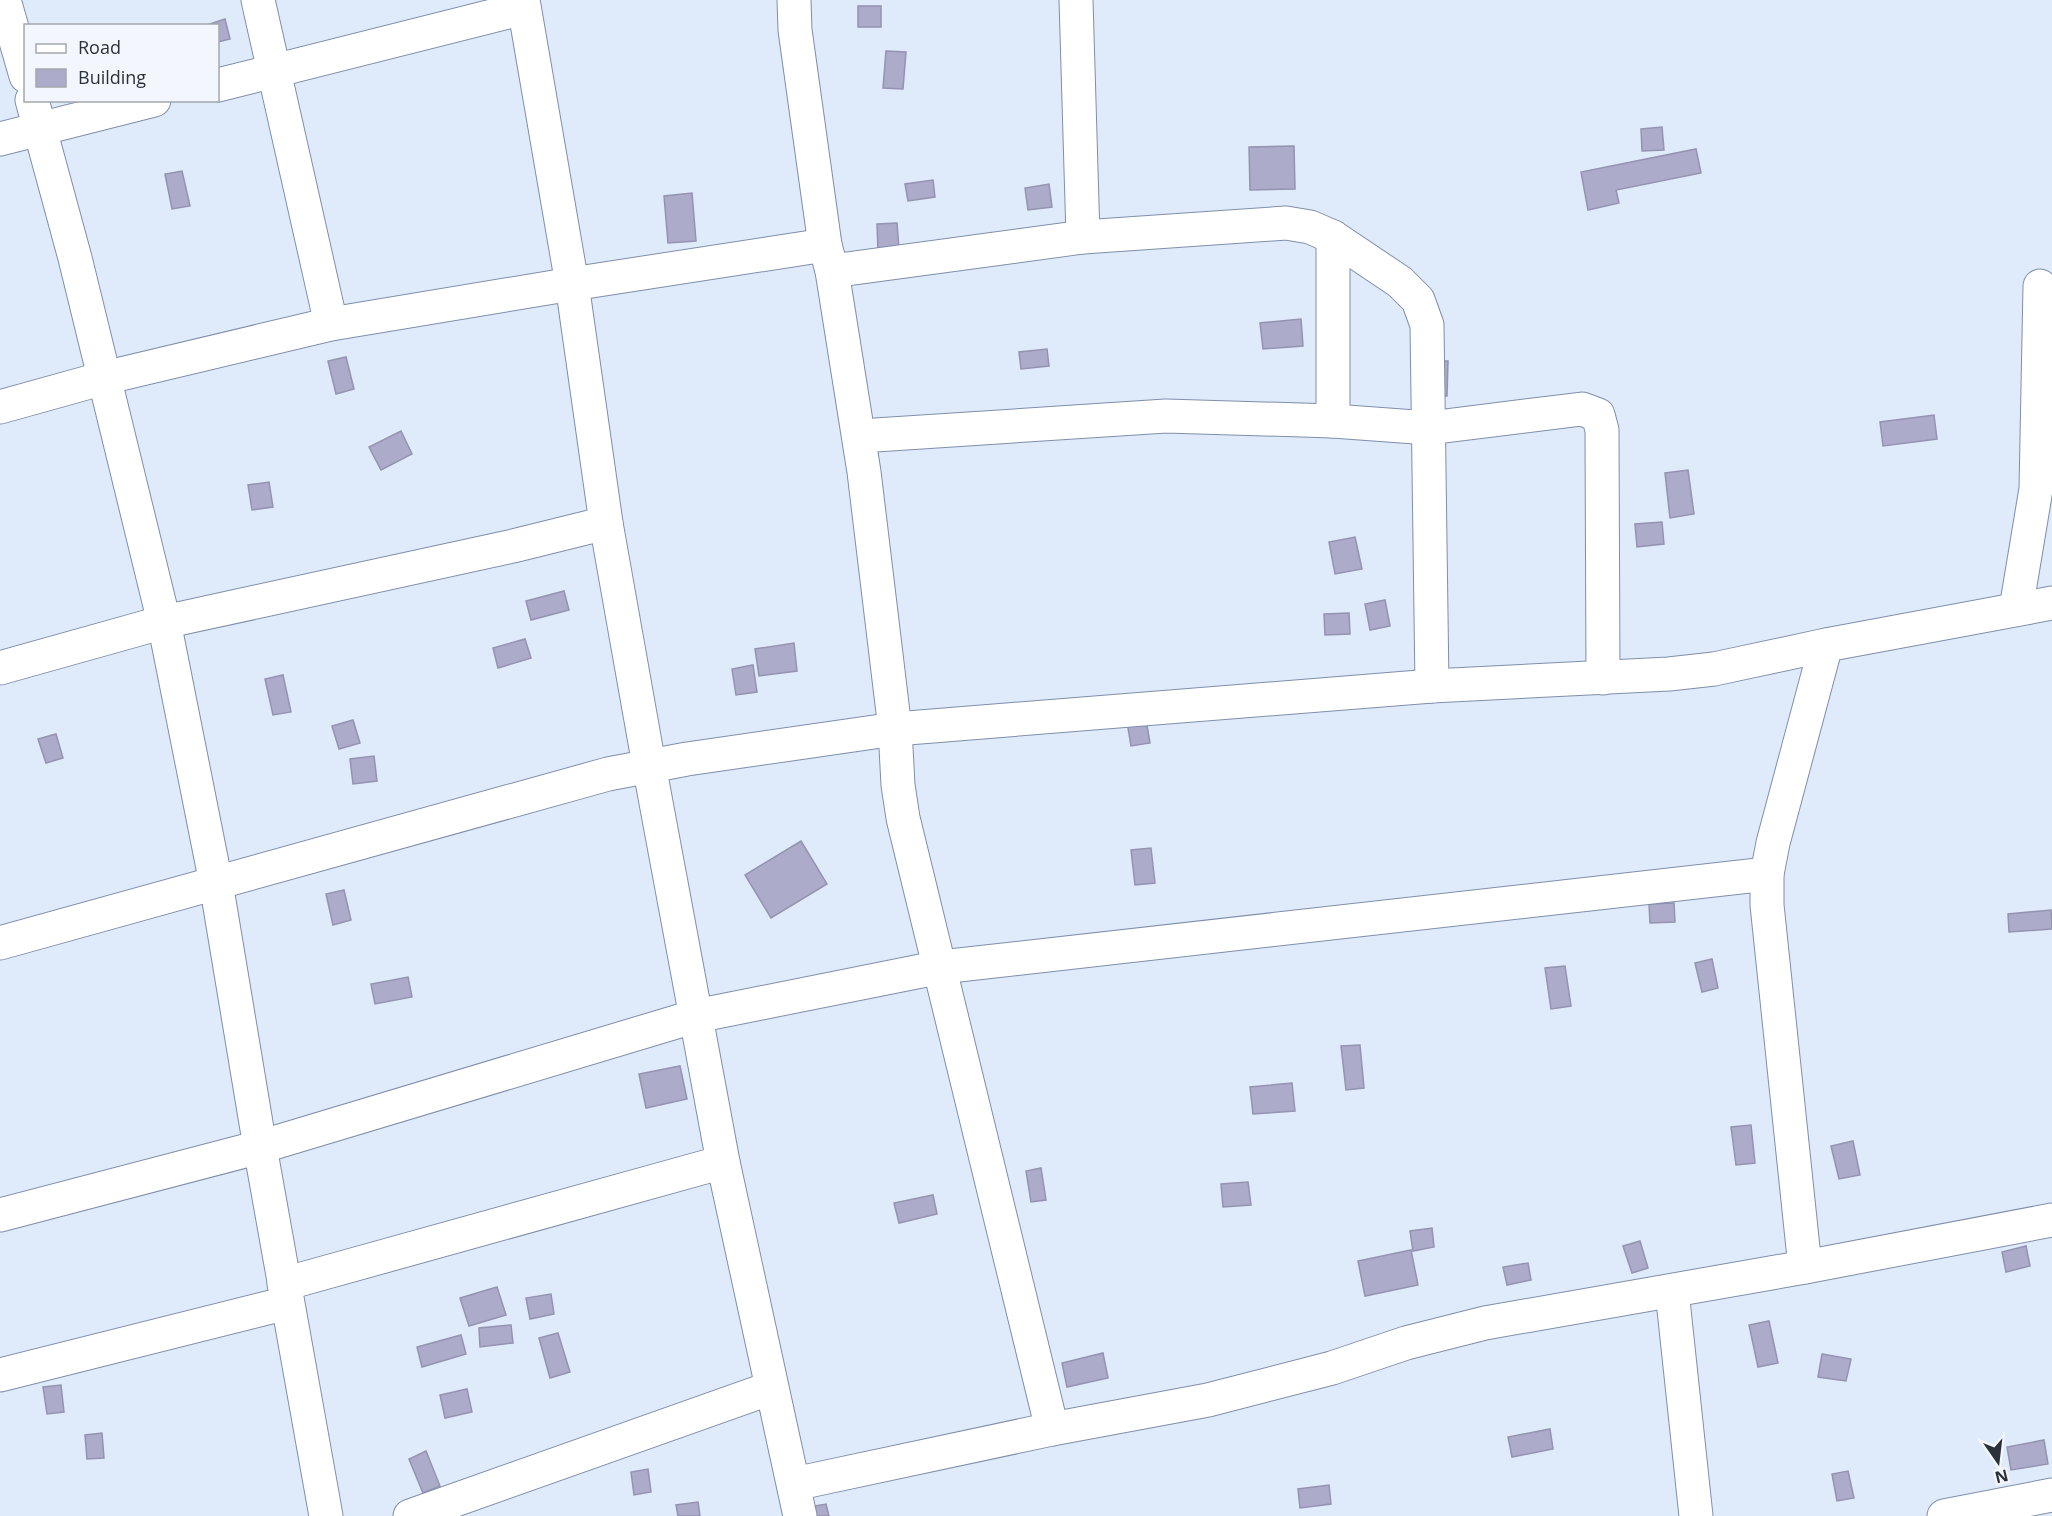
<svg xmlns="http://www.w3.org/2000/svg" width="2052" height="1516" font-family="'Open Sans',sans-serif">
  <rect width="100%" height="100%" fill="#dfeafb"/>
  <g fill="#acabc9" stroke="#9493b0" stroke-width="1.5">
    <rect x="858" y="6" width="23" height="21"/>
    <path d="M225 19 230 39 218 42V26H204Z"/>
    <path d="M886 51 906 52 903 89 883 88Z"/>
    <path d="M1662 127 1664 150 1642 151 1641 129Z"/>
    <path d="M1294 146 1295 189 1250 190 1249 147Z"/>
    <path d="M1696 149 1701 173 1616 190 1619 203 1588 210 1581 172Z"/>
    <path d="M182 171 190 206 172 209 165 174Z"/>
    <path d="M933 180 935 197 908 201 905 184Z"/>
    <path d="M1049 184 1052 207 1028 210 1025 188Z"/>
    <path d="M692 193 696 241 668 243 664 196Z"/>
    <path d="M897 223 899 249 878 250 877 224Z"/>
    <path d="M1301 319 1303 346 1263 349 1260 323Z"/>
    <path d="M1047 349 1049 366 1021 369 1019 352Z"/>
    <path d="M346 357 354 389 336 394 328 361Z"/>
    <path d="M1430 361H1448L1447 396H1431Z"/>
    <path d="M1934 415 1937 439 1883 446 1880 422Z"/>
    <path d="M401 431 412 454 381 470 369 447Z"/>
    <path d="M1688 470 1694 514 1670 518 1665 473Z"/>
    <path d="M269 482 273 507 252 510 248 485Z"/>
    <path d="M1662 522 1664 544 1637 547 1635 524Z"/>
    <path d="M1355 537 1362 569 1335 574 1329 542Z"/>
    <path d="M564 591 569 610 531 620 526 601Z"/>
    <path d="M1385 600 1390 626 1370 630 1365 604Z"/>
    <path d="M1349 613 1350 634 1325 635 1324 614Z"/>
    <path d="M525 639 531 658 498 668 493 648Z"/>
    <path d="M794 643 797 671 759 676 755 649Z"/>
    <path d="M753 665 757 692 736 695 732 669Z"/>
    <path d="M283 675 291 712 273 715 265 679Z"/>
    <path d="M353 720 360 743 339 749 332 726Z"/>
    <path d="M1146 720 1150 743 1131 746 1127 722Z"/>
    <path d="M56 734 63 758 46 763 38 739Z"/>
    <path d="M374 756 377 781 353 784 350 759Z"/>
    <path d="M801 841 827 884 771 918 745 875Z"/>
    <path d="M1151 848 1155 883 1135 885 1131 850Z"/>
    <path d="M344 890 351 920 333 925 326 894Z"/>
    <path d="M1674 903 1675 922 1650 923 1649 904Z"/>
    <path d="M2051 910 2052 929 2009 932 2008 914Z"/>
    <path d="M1712 959 1718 988 1702 992 1695 963Z"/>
    <path d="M1565 966 1571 1006 1551 1009 1545 968Z"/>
    <path d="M408 977 412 997 375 1004 371 984Z"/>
    <path d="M1360 1045 1364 1088 1346 1090 1341 1046Z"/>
    <path d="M680 1066 687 1099 646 1108 639 1074Z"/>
    <path d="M1292 1083 1295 1111 1253 1114 1250 1087Z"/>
    <path d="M1751 1125 1755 1163 1736 1165 1731 1127Z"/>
    <path d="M1853 1141 1860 1175 1839 1179 1831 1146Z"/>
    <path d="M1041 1168 1046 1200 1031 1202 1026 1171Z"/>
    <path d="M1248 1182 1251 1205 1223 1207 1221 1184Z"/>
    <path d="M933 1195 937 1214 899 1223 894 1203Z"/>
    <path d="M1432 1228 1434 1247 1413 1251 1410 1231Z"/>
    <path d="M1640 1241 1648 1268 1632 1273 1623 1246Z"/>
    <path d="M2026 1246 2030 1266 2006 1272 2002 1252Z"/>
    <path d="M1411 1250 1418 1285 1365 1296 1358 1261Z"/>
    <path d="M1528 1263 1531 1280 1507 1285 1503 1267Z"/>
    <path d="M497 1287 506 1315 469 1326 460 1298Z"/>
    <path d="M551 1294 554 1314 530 1319 526 1298Z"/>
    <path d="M1769 1321 1778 1363 1758 1367 1749 1325Z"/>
    <path d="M511 1325 513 1343 480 1347 479 1328Z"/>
    <path d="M558 1333 570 1372 550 1378 539 1338Z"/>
    <path d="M461 1335 466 1354 422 1367 417 1347Z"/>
    <path d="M1103 1353 1108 1378 1067 1387 1062 1363Z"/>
    <path d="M1822 1354 1851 1359 1846 1381 1818 1377Z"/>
    <path d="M61 1385 64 1412 47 1414 43 1387Z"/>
    <path d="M467 1389 472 1412 445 1418 440 1395Z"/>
    <path d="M1550 1429 1553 1449 1512 1457 1508 1437Z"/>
    <path d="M102 1433 104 1458 87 1459 85 1435Z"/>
    <path d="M2044 1440 2048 1464 2011 1470 2007 1447Z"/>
    <path d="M426 1451 440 1486 423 1493 409 1459Z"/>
    <path d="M648 1469 651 1492 634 1495 631 1472Z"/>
    <path d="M1848 1471 1854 1498 1837 1501 1832 1474Z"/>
    <path d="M1329 1485 1331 1504 1300 1508 1298 1489Z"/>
    <path d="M698 1502 700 1516H678L676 1505Z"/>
    <path d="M826 1504 829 1516H805L803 1508Z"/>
  </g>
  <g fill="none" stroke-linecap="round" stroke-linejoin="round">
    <g stroke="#7f8fa9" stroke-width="35">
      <g id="street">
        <path d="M4 0 26 76"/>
        <path d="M258 0 331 324"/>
        <path d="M523 0 572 284 606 523 649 765 723 1162 800 1516"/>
        <path d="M794 0 795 30 825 245 832 271 864 472 895 729 898 785 903 818 1052 1429"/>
        <path d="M1076 0 1083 237"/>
        <path d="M218 85 524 8"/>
        <path d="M32 100 75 258 164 622 216 883 260 1147 326 1516"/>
        <path d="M0 139 154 100"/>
        <path d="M832 271 1083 237 1286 223 1310 227 1333 237 1400 282 1418 300 1427 325 1432 686"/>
        <path d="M0 407 104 378 331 324 572 284 825 245"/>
        <path d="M1333 421V237"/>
        <path d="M860 436 1166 416 1333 421 1429 428 1582 409 1598 415 1602 430 1603 678"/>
        <path d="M2016 609 2036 489 2040 286"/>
        <path d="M0 668 164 622 513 546 606 523"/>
        <path d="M0 943 608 774 687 759 895 729 1432 686 1669 674 1714 669 1826 645 2052 603"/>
        <path d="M0 1215 260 1147 696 1016 941 967 1767 874"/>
        <path d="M1805 1267 1767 905V874L1773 843 1826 645"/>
        <path d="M284 1284 723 1162"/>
        <path d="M1672 1291 1696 1516"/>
        <path d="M0 1375 287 1303"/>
        <path d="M794 1484 1052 1429 1208 1400 1332 1368 1406 1343 1485 1323 1805 1267 2052 1220"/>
        <path d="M410 1516 771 1388"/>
        <path d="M1944 1516 2052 1495"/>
      </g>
    </g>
    <use href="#street" stroke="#fff" stroke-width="33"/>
  </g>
  <rect x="24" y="24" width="195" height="78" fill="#f3f7fd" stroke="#a3a8af" stroke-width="1.5"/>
  <rect x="36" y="44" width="30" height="9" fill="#ffffff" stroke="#a3a8af" stroke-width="1.5"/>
  <text x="78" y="54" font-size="18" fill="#2a313b">Road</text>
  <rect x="36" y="69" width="30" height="18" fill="#acabc9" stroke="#a3a8af" stroke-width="1.5"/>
  <text x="78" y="84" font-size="18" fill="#2a313b">Building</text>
  <g transform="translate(1998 1462) rotate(166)" stroke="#f3f7fd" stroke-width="4.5" paint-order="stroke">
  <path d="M0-4.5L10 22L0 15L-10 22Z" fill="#2a313b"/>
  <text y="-9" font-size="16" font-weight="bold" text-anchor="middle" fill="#2a313b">N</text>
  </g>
</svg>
